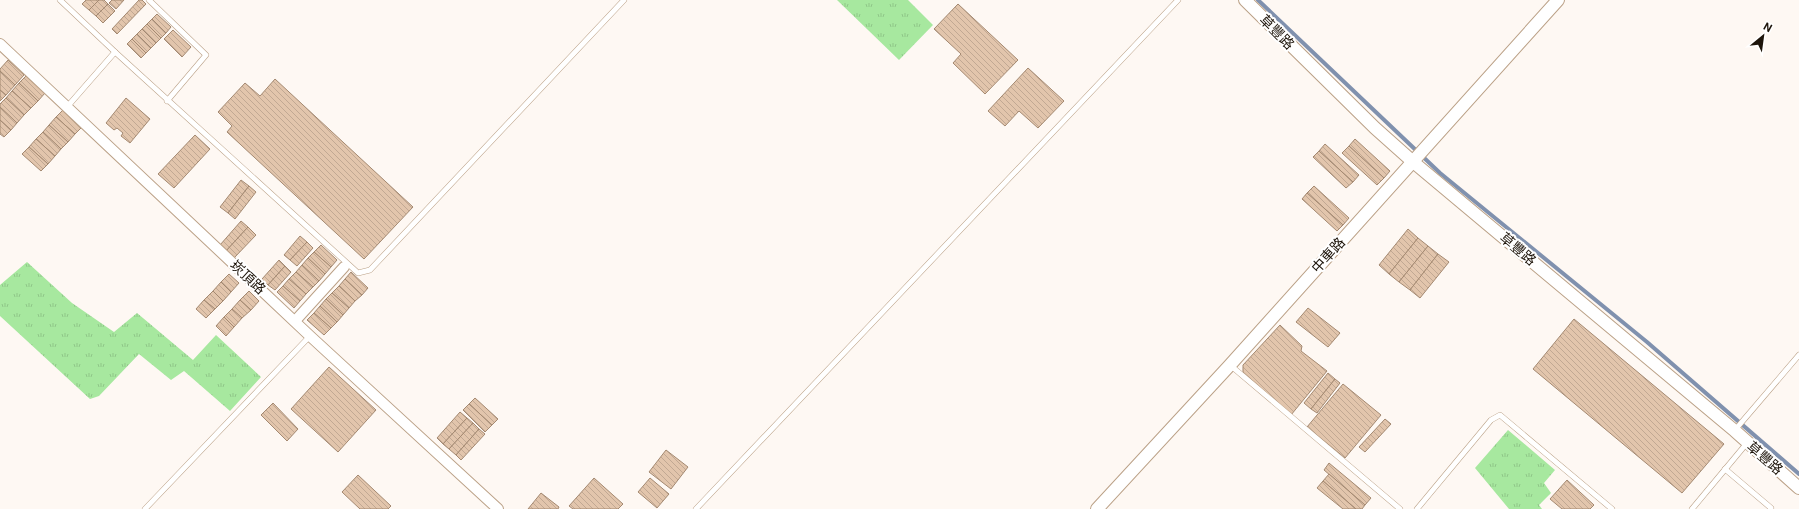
<svg xmlns="http://www.w3.org/2000/svg" width="1799" height="509" font-family="Roboto,'Noto Sans TC',sans-serif">
  <defs>
    <pattern id="grass-tufts" width="24" height="20" patternUnits="userSpaceOnUse"><rect width="24" height="20" fill="#a7e89f"/><path d="M3 7l-1-3M5 7V3M7 7l1-3M15 17l-1-3M17 17v-4M19 17l1-3" fill="none" stroke="#8fc688"/></pattern>
    <pattern id="building-back-hatch" width="6" height="6" patternUnits="userSpaceOnUse"><rect width="6" height="6" fill="#e2c5ac"/><path d="M-1 5l2 2M0 0l6 6M5-1l2 2" fill="none" stroke="#c1a893"/></pattern>
  </defs>
  <rect width="100%" height="100%" fill="#fef8f3"/>
  <g fill="url(#grass-tufts)">
    <path d="M837 0H908L933 25 899 60Z"/>
    <path d="M27 262 72 303 114 332 137 313 193 360 216 335 261 377 230 411 184 371 171 380 139 354 99 396 90 399 0 316V285Z"/>
    <path d="M1508 430 1555 470 1544 483 1551 493 1539 505 1542 509H1509L1475 468Z"/>
  </g>
  <g fill="none" stroke-linecap="round" stroke-linejoin="round">
    <path stroke="#8091ae" stroke-width="4" d="M1258 0 1440 173 1647 342 1799 474"/>
  </g>
  <g fill="url(#building-back-hatch)" stroke="#a48971">
    <path d="M86 0H99L89 10 82 4Z"/>
    <path d="M99 0H104L108 4 96 16 89 10Z"/>
    <path d="M112 0H124L116 9 109 3Z"/>
    <path d="M139 0H142L146 4 117 34 112 29Z"/>
    <path d="M108 4 115 11 103 23 96 16Z"/>
    <path d="M958 4 1018 60 985 94 953 63 961 54 934 29Z"/>
    <path d="M157 14 171 27 166 33 152 19Z"/>
    <path d="M152 19 166 33 161 38 147 24Z"/>
    <path d="M147 24 161 38 156 43 142 29Z"/>
    <path d="M142 29 156 43 151 48 137 34Z"/>
    <path d="M173 30 191 47 182 57 164 39Z"/>
    <path d="M137 34 151 48 146 53 132 39Z"/>
    <path d="M132 39 146 53 141 58 127 44Z"/>
    <path d="M8 60 24 75 15 85 0 71V69Z"/>
    <path d="M1028 68 1064 101 1038 128 1019 111 1005 126 988 111Z"/>
    <path d="M0 71 15 85 6 95 0 90Z"/>
    <path d="M26 76 45 93 38 101 19 83Z"/>
    <path d="M275 79 413 207 364 259 227 132 232 126 218 112 245 83 260 96Z"/>
    <path d="M19 83 38 101 31 108 12 91Z"/>
    <path d="M0 90 6 95 0 101Z"/>
    <path d="M12 91 31 108 24 115 6 98Z"/>
    <path d="M6 98 24 115 17 123 0 107V104Z"/>
    <path d="M126 98 150 119 130 143 121 136 123 133 117 128 114 130 106 123Z"/>
    <path d="M0 107 17 123 11 130 0 120Z"/>
    <path d="M63 110 82 127 75 134 56 117Z"/>
    <path d="M56 117 75 134 68 142 49 125Z"/>
    <path d="M0 120 11 130 4 137 0 134Z"/>
    <path d="M49 125 68 142 61 149 43 132Z"/>
    <path d="M43 132 61 149 55 156 36 139Z"/>
    <path d="M195 135 210 149 174 188 158 174Z"/>
    <path d="M36 139 55 156 48 164 29 147Z"/>
    <path d="M1355 139 1390 171 1384 178 1349 146Z"/>
    <path d="M1325 144 1359 175 1353 182 1319 151Z"/>
    <path d="M1349 146 1384 178 1377 185 1342 153Z"/>
    <path d="M29 147 48 164 41 171 22 154Z"/>
    <path d="M1319 151 1353 182 1346 188 1313 157Z"/>
    <path d="M241 180 249 186 228 213 220 207Z"/>
    <path d="M249 186 256 192 235 219 228 213Z"/>
    <path d="M1314 186 1349 218 1343 225 1307 193Z"/>
    <path d="M1307 193 1343 225 1337 231 1302 199Z"/>
    <path d="M241 221 248 227 226 251 220 245Z"/>
    <path d="M248 227 256 235 234 258 226 251Z"/>
    <path d="M1408 229 1418 238 1389 274 1379 265Z"/>
    <path d="M300 236 307 242 290 260 284 255Z"/>
    <path d="M1418 238 1428 246 1399 282 1389 274Z"/>
    <path d="M307 242 313 248 297 266 290 260Z"/>
    <path d="M321 245 337 260 331 267 314 252Z"/>
    <path d="M1428 246 1438 254 1410 290 1399 282Z"/>
    <path d="M314 252 331 267 325 274 308 258Z"/>
    <path d="M1438 254 1449 262 1420 298 1410 290Z"/>
    <path d="M308 258 325 274 319 281 302 265Z"/>
    <path d="M279 260 285 266 268 285 262 279Z"/>
    <path d="M302 265 319 281 313 287 296 272Z"/>
    <path d="M285 266 291 272 275 290 268 285Z"/>
    <path d="M296 272 313 287 306 294 289 279Z"/>
    <path d="M351 272 368 288 362 295 345 279Z"/>
    <path d="M229 274 239 283 231 292 221 282Z"/>
    <path d="M289 279 306 294 300 301 283 286Z"/>
    <path d="M345 279 362 295 355 301 339 286Z"/>
    <path d="M221 282 231 292 223 301 213 291Z"/>
    <path d="M283 286 300 301 294 308 277 292Z"/>
    <path d="M339 286 355 301 349 308 332 293Z"/>
    <path d="M213 291 223 301 215 309 204 300Z"/>
    <path d="M249 291 259 301 251 310 240 300Z"/>
    <path d="M332 293 349 308 343 315 326 299Z"/>
    <path d="M326 299 343 315 337 322 320 306Z"/>
    <path d="M204 300 215 309 206 318 196 309Z"/>
    <path d="M240 300 251 310 242 318 232 309Z"/>
    <path d="M320 306 337 322 331 328 314 313Z"/>
    <path d="M1308 308 1340 333 1328 347 1296 322Z"/>
    <path d="M232 309 242 318 234 327 224 317Z"/>
    <path d="M314 313 331 328 324 335 307 320Z"/>
    <path d="M224 317 234 327 226 336 216 326Z"/>
    <path d="M1574 319 1724 444 1682 493 1533 369Z"/>
    <path d="M1280 325 1302 346 1301 351 1327 371 1291 415 1243 372V365Z"/>
    <path d="M329 367 376 410 338 452 291 409Z"/>
    <path d="M1328 373 1335 379 1311 409 1304 403Z"/>
    <path d="M1335 379 1340 383 1317 413 1311 409Z"/>
    <path d="M1343 384 1381 415 1345 458 1307 427Z"/>
    <path d="M475 398 498 419 492 425 469 404Z"/>
    <path d="M273 403 298 429 287 441 261 415Z"/>
    <path d="M469 404 492 425 485 432 463 410Z"/>
    <path d="M460 412 467 418 443 444 437 438Z"/>
    <path d="M467 418 473 423 449 449 443 444Z"/>
    <path d="M1385 419 1391 424 1365 452 1359 447Z"/>
    <path d="M473 423 479 429 456 455 449 449Z"/>
    <path d="M479 429 485 434 461 460 456 455Z"/>
    <path d="M666 450 688 467 671 489 649 472Z"/>
    <path d="M1329 463 1371 498 1365 505 1324 470Z"/>
    <path d="M1329 474 1365 505 1362 509H1356L1323 481Z"/>
    <path d="M358 475 391 506 388 509H360L342 492Z"/>
    <path d="M594 478 623 504 618 509H573L569 506Z"/>
    <path d="M650 478 669 494 657 508 638 492Z"/>
    <path d="M1567 480 1594 505 1590 509H1562L1550 499Z"/>
    <path d="M1323 481 1356 509H1343L1317 488Z"/>
    <path d="M541 493 559 507 558 509H528Z"/>
  </g>
  <g fill="none" stroke-linecap="round" stroke-linejoin="round">
    <g stroke="#bba187" stroke-width="6">
      <g id="service">
        <path d="M60 0 115 52"/>
        <path d="M149 0 206 55 167 101"/>
        <path d="M67 107 115 52 358 273 370 270 624 0"/>
        <path d="M1230 365 1400 509"/>
        <path d="M1735 430 1799 355"/>
        <path d="M1725 469 1771 508"/>
        <path d="M145 509 310 336"/>
        <path d="M696 509 1178 0"/>
        <path d="M1417 509 1491 420 1500 415 1612 509"/>
        <path d="M1692 509 1747 443"/>
      </g>
    </g>
    <g stroke="#bba187" stroke-width="12">
      <g id="minor">
        <path d="M0 44 310 336 498 509"/>
        <path d="M295 321 344 267"/>
      </g>
    </g>
    <g stroke="#bba187" stroke-width="14">
      <g id="tertiary">
        <path d="M1245 0 1375 128 1412 161 1735 431 1799 488"/>
        <path d="M1097 509 1230 365 1558 0"/>
      </g>
    </g>
    <use href="#service" stroke="#fff" stroke-width="5"/>
    <use href="#minor" stroke="#fff" stroke-width="10"/>
    <use href="#tertiary" stroke="#fff" stroke-width="12"/>
  </g>
  <g text-anchor="middle" stroke-width="4" stroke-linejoin="round" paint-order="stroke">
    <g font-size="14" fill="#1d140a" stroke="#fff">
      <text transform="translate(1277 32) rotate(45)" y="5">草豐路</text>
      <text transform="translate(1518 249) rotate(40)" y="5">草豐路</text>
      <text transform="translate(1328 255) rotate(-48)" y="5">中車路</text>
      <text transform="translate(248 277) rotate(43)" y="5">崁頂路</text>
      <text transform="translate(1765 458) rotate(41)" y="5">草豐路</text>
    </g>
  </g>
  <g transform="translate(1763 36) rotate(29)" stroke="#ffffff" stroke-width="3" paint-order="stroke">
  <path d="M0-3L7 15L0 10L-7 15Z" fill="#1d140a"/>
  <text y="-6" font-size="11" font-weight="bold" text-anchor="middle" fill="#1d140a">N</text>
  </g>
</svg>
